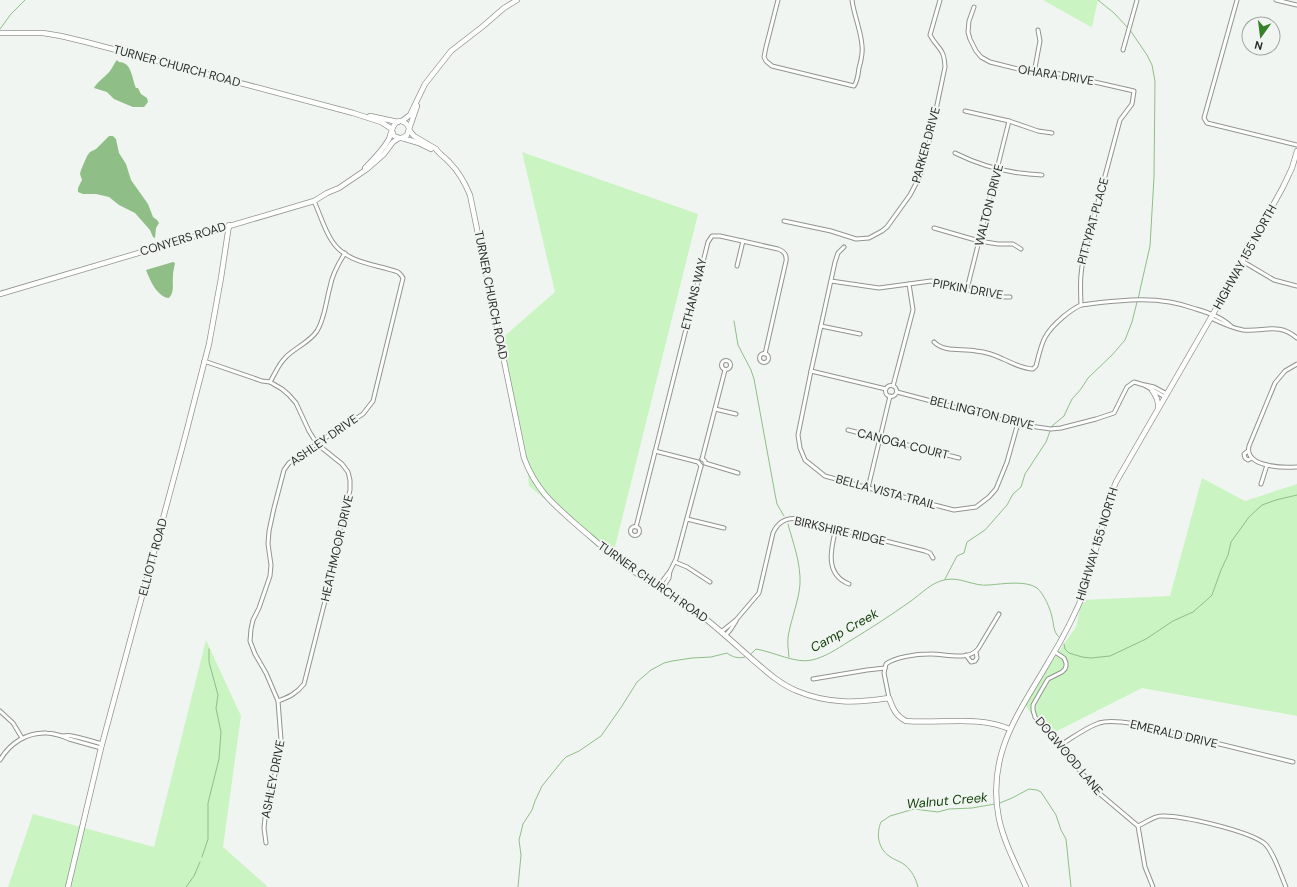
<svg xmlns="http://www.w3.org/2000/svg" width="1297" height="887" font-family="'DM Sans',sans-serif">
  <rect width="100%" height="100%" fill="#f1f5f1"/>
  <g fill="#caf4c2">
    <path d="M1043 0H1098L1092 27H1091Z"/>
    <path d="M522 152 698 214 613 555 529 486 526 453 501 339 555 292Z"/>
    <path d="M1202 478 1245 501 1297 484V716L1142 688 1047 736 1025 705 1031 691 1076 627 1082 600 1170 596Z"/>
    <path d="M206 640 241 716 223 847 268 887H8L33 814 154 847Z"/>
  </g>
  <g fill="#8fbe87">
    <path d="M117 60 119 62C132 62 132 79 136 88H138L141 94 147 98 148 102 144 107H133L128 105 114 99 107 92 94 88C98 81 105 77 110 71 113 67 114 63 117 60Z"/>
    <path d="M109 136H113L116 139 119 153 126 164 131 180 148 204 153 217 157 220 159 223 156 228 155 238 153 237 150 230 135 213 119 205 109 197 96 194H83L78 192V188L82 180 80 174 81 170 87 156 90 152 96 149Z"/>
    <path d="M173 262 175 263C174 268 173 272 173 276 172 285 175 291 169 298 157 297 150 280 146 270Z"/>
  </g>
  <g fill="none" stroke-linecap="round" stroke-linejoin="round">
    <g stroke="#8fbe87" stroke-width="1">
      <path d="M1098 0 1114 13 1128 28"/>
      <path d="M0 29 11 14 25 0"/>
      <path d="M1130 30 1147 55 1152 65 1155 81 1154 177 1150 246 1138 299"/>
      <path d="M734 321 738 345 751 370 754 379 775 494 777 504 784 516"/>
      <path d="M788 524C793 543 801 563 800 584 799 599 792 617 789 632 787 640 788 648 789 657"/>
      <path d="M945 579 957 556 964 553 967 542 985 530 1007 505 1013 494 1021 487 1025 474 1046 442 1052 426 1064 416 1072 399 1081 389 1088 378 1112 355 1125 340 1132 322 1137 302"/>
      <path d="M1064 644 1065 649 1069 653 1082 657 1091 658 1110 656 1146 639 1173 621 1193 612 1209 598 1212 595 1221 570 1228 555 1231 542 1249 517 1262 505 1276 500 1297 495"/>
      <path d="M750 655 756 649C774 652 796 664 812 660 825 657 837 649 848 642 870 629 891 615 911 601 922 593 931 583 944 580 960 576 974 587 989 585 1002 584 1026 580 1037 588 1044 594 1050 608 1052 617 1054 624 1053 632 1059 637"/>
      <path d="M1000 803 1012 798 1029 789 1037 790 1041 792 1056 815 1061 830 1066 839 1071 887"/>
      <path d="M202 857 208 839V803L219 759 221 732 216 708 218 695 209 662V649"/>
      <path d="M186 887 194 876 200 862"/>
      <path d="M518 887 521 855 519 840 523 824 532 810 535 801 542 786 563 760 566 757 579 751 601 736 622 706 637 682 651 670 664 663 672 661 692 658 711 657 727 653C732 657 739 659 745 657"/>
      <path d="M918 887C916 879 912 871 905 865 900 861 894 860 889 856 878 848 876 834 881 822L890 816 914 809 938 812 949 809 972 808 995 804"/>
    </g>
    <g stroke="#919490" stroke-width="5">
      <g id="street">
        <path d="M778 0 766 47 764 57 766 61 772 66 854 86C858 80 858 74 859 68 861 61 863 54 862 46 861 30 854 16 852 0"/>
        <path d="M1237 0 1204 118 1207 123 1297 145"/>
        <path d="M1276 0 1297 5"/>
        <path d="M974 7 969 21 968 32 970 39 976 51 981 57 990 62 1034 73H1055L1134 91 1132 104 1120 120 1086 247C1080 270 1080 282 1081 305"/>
        <path d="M1123 50 1137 0"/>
        <path d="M1034 73 1040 41 1038 30"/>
        <path d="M965 111 1009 121 1038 131 1052 133"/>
        <path d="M955 153C983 167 1010 174 1042 175"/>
        <path d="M784 221 831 231 856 239 869 238 882 231 887 227 910 195 920 176 929 143 945 67C944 47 938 50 930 35L940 0"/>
        <path d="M934 228 979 241 998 244H1013L1021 249"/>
        <path d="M844 247 838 253 835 262 811 371 798 435 800 448 805 460 825 476 868 488 954 510 976 507 989 497 996 489 1007 462 1018 423"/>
        <path d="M1242 261 1274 280 1297 286"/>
        <path d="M737 266 743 241"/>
        <path d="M831 281 879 288 931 281 997 297H1010"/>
        <path d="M967 289 1009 121"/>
        <path d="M1211 318C1221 323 1232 328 1243 330 1265 332 1278 322 1297 338"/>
        <path d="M821 326 860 334"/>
        <path d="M934 342C945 353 962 348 976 351 985 352 995 355 1003 359 1013 363 1022 369 1033 369L1036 366C1042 342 1043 334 1063 317 1069 312 1074 308 1081 305 1122 300 1157 295 1196 309 1209 313 1221 317 1231 326"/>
        <circle cx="764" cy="358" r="4.5"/>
        <circle cx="726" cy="365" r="4.5"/>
        <path d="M204 361 262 381 270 382 282 389 289 395 296 403 309 431 317 444 342 464 348 472 350 480V490L336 545 328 589 304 684C296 694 289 697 278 701"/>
        <path d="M1297 364 1285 371 1275 383 1249 446C1244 467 1283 468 1297 467"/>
        <path d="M811 371 886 389"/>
        <path d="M270 382C275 374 278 365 285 358 294 348 309 343 317 331 325 318 326 301 330 287 332 275 338 264 345 253"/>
        <path d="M1145 385 1154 387 1167 394"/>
        <circle cx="891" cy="391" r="5.5"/>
        <path d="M893 386 913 310 909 284"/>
        <path d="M897 392 1022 425 1051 429 1061 428 1096 419 1114 413 1127 387 1134 382 1144 385 1165 397"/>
        <path d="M715 409 736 414"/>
        <path d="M848 430 959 458"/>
        <path d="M655 451 698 462 701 466"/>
        <path d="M1248 451 1244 454 1245 458 1248 460 1252 458"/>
        <path d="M702 459 725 370"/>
        <path d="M702 459 705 461V463L738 473"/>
        <path d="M1261 484 1267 465"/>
        <path d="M868 488 890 396"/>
        <path d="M687 519 724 528"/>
        <circle cx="635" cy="531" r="4.5"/>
        <path d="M636 527 708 242 712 236H720L778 249C784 251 787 255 786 261L765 354"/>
        <path d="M836 528C831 548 824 574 849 584"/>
        <path d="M675 562 687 567 710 582"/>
        <path d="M658 587 670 571 676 559 701 466"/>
        <path d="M662 589 669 578 670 571"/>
        <path d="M721 632 736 620 759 593 773 533C778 522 787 517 799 519L925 551 930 553 933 558"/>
        <path d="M725 636 731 629 736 621"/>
        <path d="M1055 652 1064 658 1066 663V666L1065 669 1062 672 1048 679 1045 684 1033 705V710L1035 717 1050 736 1100 794 1138 826 1145 867 1153 887"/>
        <path d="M966 655 971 662 975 661 977 658 976 652"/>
        <path d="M813 679 867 670 885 668"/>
        <path d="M889 698 884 673 886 664C895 657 917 654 929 654 943 653 967 662 978 649L999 614"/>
        <path d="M0 711 13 723 22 738"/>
        <path d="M62 736 69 739 101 748"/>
        <path d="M1059 746C1072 738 1085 728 1099 723 1118 717 1162 730 1183 735 1219 744 1256 753 1293 762"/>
        <path d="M0 760C10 743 27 732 47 733 52 733 57 735 62 736 65 736 68 735 72 736 82 738 92 741 102 744"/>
        <path d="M1138 826C1145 823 1154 816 1161 816 1182 815 1248 831 1264 843 1273 850 1281 876 1286 887"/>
        <path d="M266 843 264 828 265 818 280 752 281 740 278 701 266 673 255 654 250 641 251 629 253 620 259 608 270 576 271 565 268 544 269 531 274 508 284 470 289 463 310 448 317 444 322 440 363 414 373 401 403 278 401 275 398 272C375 264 346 263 332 241 324 229 320 214 314 201"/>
      </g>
    </g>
    <g stroke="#919490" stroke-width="6">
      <g id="secondary">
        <path d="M0 33H43L61 36 86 42 353 113 381 122 392 129"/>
        <path d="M370 116 398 122"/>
        <path d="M402 121 410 115 425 84 451 51 482 27 504 8 517 0"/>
        <path d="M409 130 414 136 436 149C439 154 446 158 450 163 459 172 465 183 470 195L524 458C536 490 553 504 578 526 597 542 615 559 636 573 658 588 681 600 702 616 720 630 736 645 753 660 767 672 780 684 797 691 828 704 857 703 889 698 893 709 896 716 906 721 941 724 977 715 1010 729"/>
        <path d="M392 131 394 136 399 138H402L407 135 417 106"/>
        <path d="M402 138 419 143 431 149"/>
        <path d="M365 168C374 159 383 150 389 139 391 134 392 125 397 122 402 119 407 123 409 128"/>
        <path d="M0 294 314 201 327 193 339 188 367 169 384 154 393 142 399 138"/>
        <path d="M1152 390C1156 396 1159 401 1158 409"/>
        <path d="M68 887 101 748 185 437 209 344 221 278 229 225"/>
        <path d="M1026 887C1016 865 1004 842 999 819 986 754 1019 713 1049 661 1063 638 1075 615 1085 590L1110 497 1116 482 1213 314 1283 187 1292 168 1297 151"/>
      </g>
    </g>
    <use href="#street" stroke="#fff" stroke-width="3"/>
    <use href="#secondary" stroke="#fff" stroke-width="4.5"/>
  </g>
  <g text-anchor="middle" stroke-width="4" stroke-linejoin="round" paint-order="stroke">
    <g font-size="12" fill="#2d2e2c" stroke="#f1f5f1">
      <text transform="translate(177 66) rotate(15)" y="4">TURNER CHURCH ROAD</text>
      <text transform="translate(1056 75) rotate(9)" y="4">OHARA DRIVE</text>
      <text transform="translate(926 145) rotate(-75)" y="4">PARKER DRIVE</text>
      <text transform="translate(989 205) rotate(-76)" y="4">WALTON DRIVE</text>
      <text transform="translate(1093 221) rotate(-75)" y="4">PITTYPAT PLACE</text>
      <text transform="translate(183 239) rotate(-17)" y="4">CONYERS ROAD</text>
      <text transform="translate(1245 257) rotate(-61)" y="4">HIGHWAY 155 NORTH</text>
      <text transform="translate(968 289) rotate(10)" y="4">PIPKIN DRIVE</text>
      <text transform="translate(694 294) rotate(-76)" y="4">ETHANS WAY</text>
      <text transform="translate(491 295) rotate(79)" y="4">TURNER CHURCH ROAD</text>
      <text transform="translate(982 413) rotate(14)" y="4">BELLINGTON DRIVE</text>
      <text transform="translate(324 440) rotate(-35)" y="4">ASHLEY DRIVE</text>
      <text transform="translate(903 444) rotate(14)" y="4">CANOGA COURT</text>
      <text transform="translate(886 492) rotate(15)" y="4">BELLA VISTA TRAIL</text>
      <text transform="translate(840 531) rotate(13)" y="4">BIRKSHIRE RIDGE</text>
      <text transform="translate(1097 544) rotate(-73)" y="4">HIGHWAY 155 NORTH</text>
      <text transform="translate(337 548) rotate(-77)" y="4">HEATHMOOR DRIVE</text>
      <text transform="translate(153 557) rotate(-75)" y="4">ELLIOTT ROAD</text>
      <text transform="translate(653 582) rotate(35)" y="4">TURNER CHURCH ROAD</text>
      <text transform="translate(1174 734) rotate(13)" y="4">EMERALD DRIVE</text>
      <text transform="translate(1069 756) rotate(50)" y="4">DOGWOOD LANE</text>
      <text transform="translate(273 779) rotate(-79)" y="4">ASHLEY DRIVE</text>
    </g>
    <g font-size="13" font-style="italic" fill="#0f3e06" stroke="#f1f5f1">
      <text transform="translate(844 630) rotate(-29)" y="5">Camp Creek</text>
      <text transform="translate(947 800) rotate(-5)" y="5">Walnut Creek</text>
    </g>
  </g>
  <g transform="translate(1261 36) rotate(194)"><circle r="19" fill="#f1f5f1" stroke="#a3a5a2"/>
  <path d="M0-3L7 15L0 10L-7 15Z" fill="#358028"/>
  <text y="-6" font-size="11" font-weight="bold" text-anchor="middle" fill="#2d2e2c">N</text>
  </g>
</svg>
